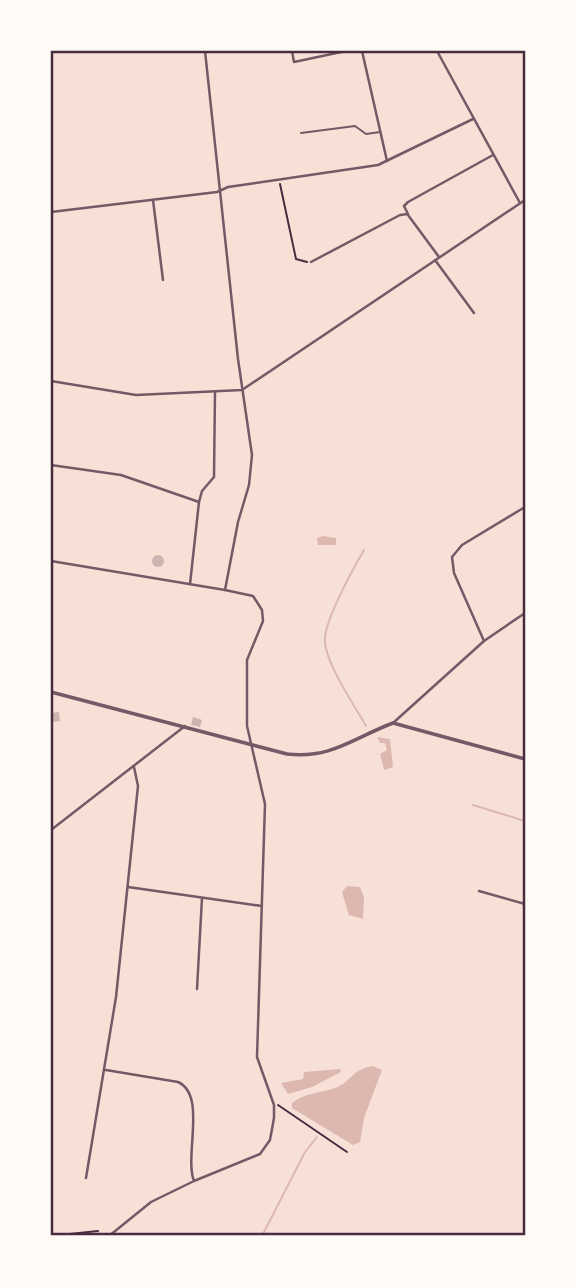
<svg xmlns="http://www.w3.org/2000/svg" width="576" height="1287" font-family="'Fira Sans',sans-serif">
  <rect width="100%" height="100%" fill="#f7e1d7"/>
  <g fill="#dcb8b0">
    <path d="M323 536 336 538V545H318L317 538Z"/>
    <path d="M377 737 390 739 393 767 384 770 380 754 387 750 385 743H380Z"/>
    <path d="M347 886 360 887 364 897 363 919 349 915 342 892Z"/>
    <path d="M373 1066 382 1070 364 1118 360 1142 353 1145 292 1108V1103C304 1093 320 1093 335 1088 353 1081 350 1070 373 1066Z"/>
    <path d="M340 1069 341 1072 312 1087 288 1094 281 1083 303 1079 304 1072Z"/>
  </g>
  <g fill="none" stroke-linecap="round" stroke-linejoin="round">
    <g stroke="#dcb8b0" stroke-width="2">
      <path d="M364 550C353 569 326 618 325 638 323 660 355 706 366 726"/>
      <path d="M473 805 525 821"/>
      <path d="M262 1236 305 1152 317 1137"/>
    </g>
  </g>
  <g fill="#ccb4b1">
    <circle cx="158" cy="561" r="6"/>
    <path d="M59 712 60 721 51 722V713Z"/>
    <path d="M193 717 202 720 200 727 191 725Z"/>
  </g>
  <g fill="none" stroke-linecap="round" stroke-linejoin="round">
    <g stroke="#4a2c40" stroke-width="2">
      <path d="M280 184 296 259 307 262"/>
      <path d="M278 1105 347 1152"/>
      <path d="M51 1236 98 1231"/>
    </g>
    <path stroke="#755966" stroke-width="2" d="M301 133 355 126 366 134 380 132"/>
    <g stroke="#755966" stroke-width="2.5">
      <path d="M205 51 238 359 252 455 249 485 238 522 225 590"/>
      <path d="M292 51 294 62 346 51"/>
      <path d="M362 51 387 161"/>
      <path d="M437 51 520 203"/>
      <path d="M153 200 163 280"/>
      <path d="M51 212 217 192 228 187 378 165 473 119"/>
      <path d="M408 215 439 257"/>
      <path d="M435 260 474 313"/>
      <path d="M311 262 400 215 408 214 404 206 408 202 493 155"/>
      <path d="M51 381 136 395 242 390 525 200"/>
      <path d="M51 465 121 475 199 502"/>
      <path d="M51 561 225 590 253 596 262 610 263 621 247 660V726L265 804 257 1057 274 1105V1118L270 1140 260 1154 194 1181C184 1156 207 1095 178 1082L106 1070"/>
      <path d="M190 584 199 502 202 491 214 477 215 392"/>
      <path d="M484 641 454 573 452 557 462 545 525 507"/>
      <path d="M393 723 484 641 525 613"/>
      <path d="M51 830 185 726"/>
      <path d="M128 887 262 906"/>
      <path d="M479 891 525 904"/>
      <path d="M197 989 202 898"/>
      <path d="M86 1178 116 997 138 786 134 767"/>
      <path d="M109 1236 151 1202 194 1181"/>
    </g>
    <path stroke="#755966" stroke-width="3.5" d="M51 692 287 754C332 759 353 738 393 723L525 759"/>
  </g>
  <rect width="576" height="1287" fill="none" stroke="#fffaf5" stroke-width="105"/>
  <rect x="52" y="52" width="472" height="1182" fill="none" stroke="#4a2c40" stroke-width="2.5"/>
</svg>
